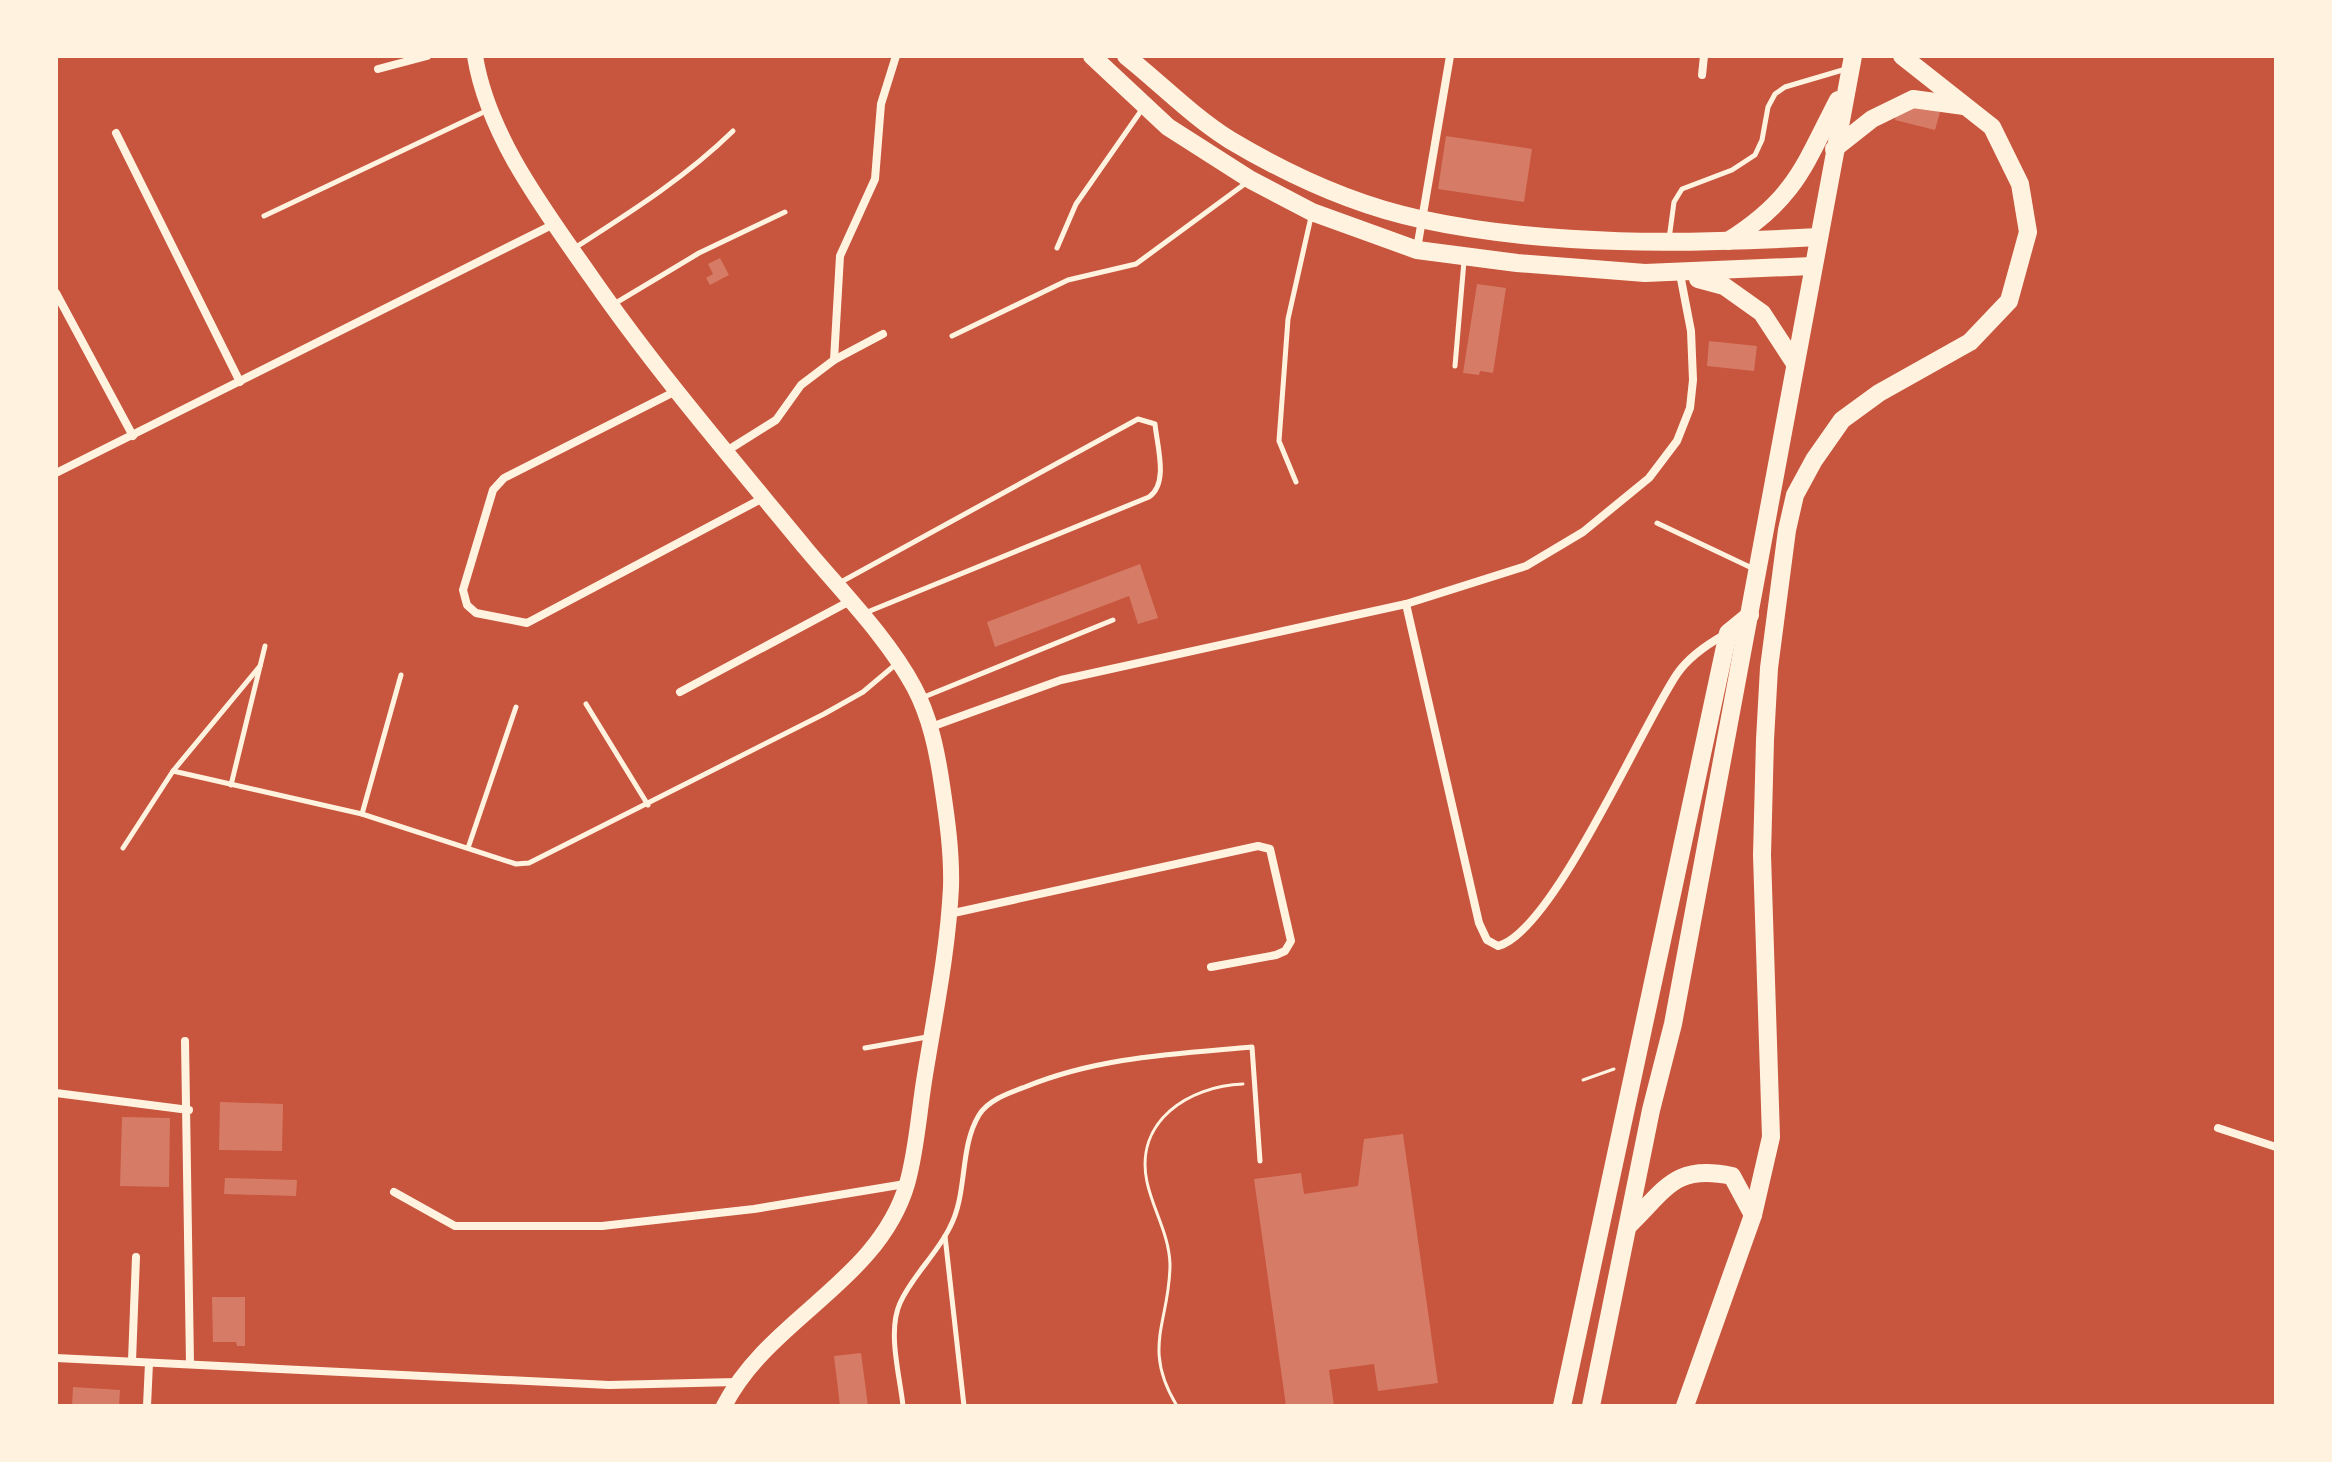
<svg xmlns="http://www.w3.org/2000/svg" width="2332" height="1462" font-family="'Source Sans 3',sans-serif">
  <rect width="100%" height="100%" fill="#c8553d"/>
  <g fill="#d67c66">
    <path d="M1899 102 1940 112 1935 130 1895 120Z"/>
    <path d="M1446 136 1532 149 1524 202 1438 189Z"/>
    <path d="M720 258 729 275 710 285 706 278 713 274 708 264Z"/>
    <path d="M1477 284 1506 288 1493 373 1480 371 1479 375 1463 373Z"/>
    <path d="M1709 341 1757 346 1754 371 1707 366Z"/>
    <path d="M1140 564 1158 618 1138 624 1129 596 995 647 987 622Z"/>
    <path d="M220 1102 283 1104 282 1151 219 1150Z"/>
    <path d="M122 1117 170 1118 169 1187 120 1186Z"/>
    <path d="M1403 1134 1438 1383 1378 1391 1374 1364 1329 1370 1334 1406H1286L1254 1179 1301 1173 1304 1194 1358 1186 1364 1139Z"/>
    <path d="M225 1178 297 1180 296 1196 224 1194Z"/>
    <path d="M212 1297H245V1346H237L236 1342H213Z"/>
    <path d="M861 1353 868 1406H840L834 1356Z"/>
    <path d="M73 1387 120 1390 119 1406H72Z"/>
  </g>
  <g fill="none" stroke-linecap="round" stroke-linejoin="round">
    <g stroke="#fff3e0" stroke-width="3">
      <path d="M1583 1080 1614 1069"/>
      <path d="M1177 1406C1141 1347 1170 1322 1170 1264 1169 1234 1153 1210 1147 1182 1134 1121 1189 1086 1243 1084"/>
    </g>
    <g stroke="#fff3e0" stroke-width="5">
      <path d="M264 216 486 111"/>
      <path d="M1669 239 1674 202 1682 189 1732 170 1755 155 1762 140 1768 107 1775 94 1785 87 1846 69"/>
      <path d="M1057 248 1076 204 1143 108"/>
      <path d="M573 249C629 213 685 178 733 131"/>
      <path d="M614 304 699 253 785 212"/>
      <path d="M952 336 1068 280 1136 264 1246 183"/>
      <path d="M1455 366 1464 261"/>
      <path d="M1296 482 1279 441 1288 319 1311 217"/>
      <path d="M1657 523 1754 569"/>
      <path d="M841 582 1138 419 1155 424C1157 446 1169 483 1149 497L865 613"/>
      <path d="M924 697 1113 620"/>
      <path d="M586 704 648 805"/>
      <path d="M173 771 362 814 516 864 529 863 824 714 863 692 895 665"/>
      <path d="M231 785 265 646"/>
      <path d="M362 814 401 675"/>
      <path d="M123 848 173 771 260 666"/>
      <path d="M468 848 516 707"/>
      <path d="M865 1048 927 1037"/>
      <path d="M945 1236 964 1406"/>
      <path d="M903 1406C900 1376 887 1332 900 1303 912 1276 937 1254 950 1227 968 1193 959 1148 979 1115 988 1100 1009 1093 1025 1087 1098 1057 1174 1054 1252 1047L1260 1161"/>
    </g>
    <g stroke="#fff3e0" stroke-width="8">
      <path d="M378 69 427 56"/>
      <path d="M1702 75 1704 56"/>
      <path d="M116 133 240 382"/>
      <path d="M1417 249 1450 56"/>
      <path d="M56 293 133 436"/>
      <path d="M834 360 883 334"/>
      <path d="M676 391 504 478 493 490 463 590 467 605 476 613 527 623 763 498"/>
      <path d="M725 452 776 420 801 385 834 360 840 256 875 179 881 104 896 56"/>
      <path d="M56 473 554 224"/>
      <path d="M1406 604 1479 923 1487 940 1498 946C1553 932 1641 727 1677 674 1688 658 1708 644 1724 635"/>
      <path d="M680 692 850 601"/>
      <path d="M931 727 1061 680 1406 604 1526 566 1583 532 1649 478 1677 441 1690 408 1693 380 1691 331 1680 274"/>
      <path d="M949 914 1258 846 1270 849 1291 941 1285 951 1276 955 1211 967"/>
      <path d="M185 1041 190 1364"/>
      <path d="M56 1093 189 1110"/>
      <path d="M2218 1128 2276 1147"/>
      <path d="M394 1192 455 1226H602L754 1209 905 1184"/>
      <path d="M56 1358 609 1385 736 1382"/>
      <path d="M132 1361 136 1257"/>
      <path d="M147 1406 149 1363"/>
    </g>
    <path stroke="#fff3e0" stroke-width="16" d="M475 56C488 137 546 212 592 278 658 373 733 460 807 550 843 593 887 637 914 687 930 717 937 751 942 785 947 818 952 853 951 887 948 950 935 1013 925 1075 919 1110 917 1149 907 1184 878 1282 769 1318 724 1406"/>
    <g stroke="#fff3e0" stroke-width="18">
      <path d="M1092 56 1168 127 1251 180 1312 212 1417 250 1517 263 1645 273 1812 266"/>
      <path d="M1126 56C1160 83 1193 117 1230 140 1287 174 1354 205 1420 219 1549 247 1688 244 1819 237"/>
      <path d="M1834 149 1872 119 1913 99 1964 106"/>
      <path d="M1728 241C1795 199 1804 166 1838 100"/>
      <path d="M1698 279 1724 286 1762 313 1794 362"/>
      <path d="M1629 1225C1667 1188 1675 1164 1732 1176L1753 1215"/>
      <path d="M1562 1406 1728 633 1750 615"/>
      <path d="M1591 1406 1651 1110 1673 1024 1853 56"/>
      <path d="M1685 1406 1753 1215 1771 1137 1762 855 1765 740 1769 668 1787 530 1795 495 1814 460 1842 420 1879 393 1970 342 2009 301 2028 232 2020 184 1992 127 1902 56"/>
    </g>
  </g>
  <rect width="2332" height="1462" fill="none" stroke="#fff3e0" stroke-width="116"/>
</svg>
